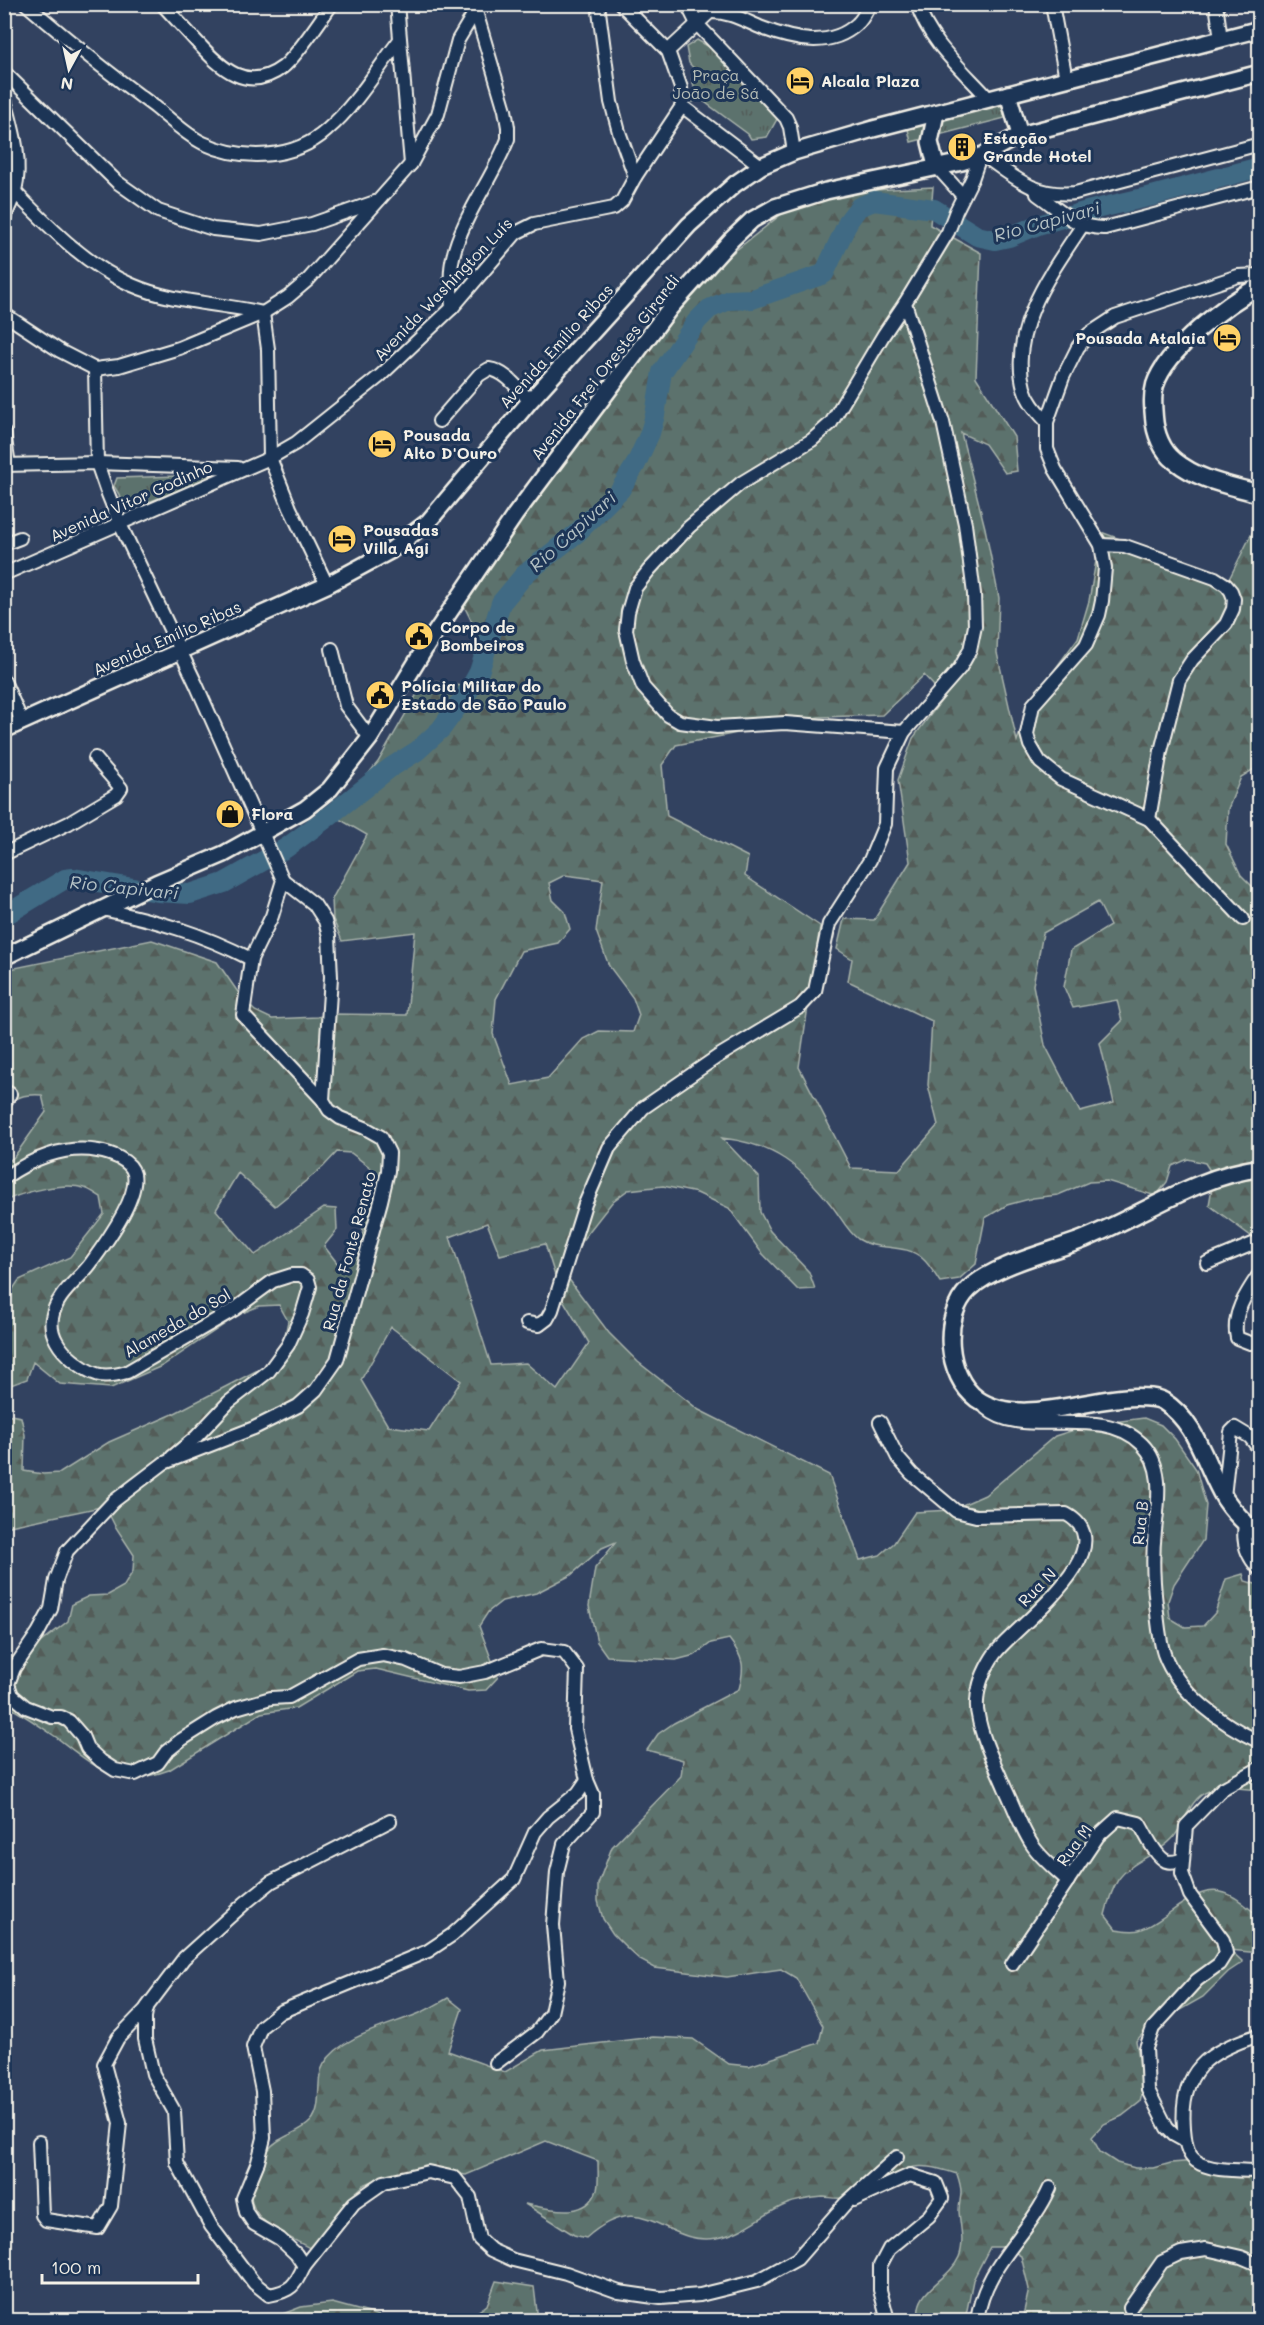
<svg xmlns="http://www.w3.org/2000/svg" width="1264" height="2325" font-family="Mali,sans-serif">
  <defs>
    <pattern id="grass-tufts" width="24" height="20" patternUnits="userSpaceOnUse" patternTransform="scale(1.5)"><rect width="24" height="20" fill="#5c726d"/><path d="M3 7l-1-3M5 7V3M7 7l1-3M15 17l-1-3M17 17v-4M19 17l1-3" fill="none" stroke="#525b58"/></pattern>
    <pattern id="forest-firs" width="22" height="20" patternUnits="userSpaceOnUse" patternTransform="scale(1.5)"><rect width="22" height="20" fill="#5c726d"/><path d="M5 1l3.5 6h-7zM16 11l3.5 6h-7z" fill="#525b58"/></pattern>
  </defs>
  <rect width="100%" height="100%" fill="#324260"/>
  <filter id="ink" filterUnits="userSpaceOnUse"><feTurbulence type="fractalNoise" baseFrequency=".0167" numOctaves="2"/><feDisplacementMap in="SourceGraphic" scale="12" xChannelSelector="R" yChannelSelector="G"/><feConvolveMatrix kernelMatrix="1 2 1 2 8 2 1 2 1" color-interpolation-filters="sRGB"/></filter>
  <g filter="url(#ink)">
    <g fill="url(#grass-tufts)" stroke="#a8b2aa" stroke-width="1.5">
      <path d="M697 40 713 49 777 119 767 137 751 139 748 134 699 98 693 102 692 97 695 91 692 79 697 72 689 63 686 47Z"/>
      <path d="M1001 102 1005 118 911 142 907 125Z"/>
      <path d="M208 475 211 476 208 479 128 510 114 486 117 478Z"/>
    </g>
    <g fill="url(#forest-firs)" stroke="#a8b2aa" stroke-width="1.5" fill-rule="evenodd">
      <path d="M933 187 930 225 981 253 976 377 1014 437 1017 471 1005 473 985 444 961 433 985 528 999 598 997 653 1017 741 1030 703 1078 638 1089 601 1101 532 1229 579 1259 519V766L1241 777 1228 809 1226 844 1241 875 1259 893V1242L1209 1205 1214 1177 1205 1163 1188 1159 1172 1166 1167 1182 1156 1196 1107 1181 1089 1182 1058 1195 1033 1198 1007 1205 985 1218 976 1264 959 1279 940 1282C935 1275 930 1265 923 1259 905 1242 878 1252 858 1239 848 1232 840 1216 832 1206 800 1166 775 1144 722 1138L759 1177 760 1212 770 1231 809 1272 815 1289 798 1290 761 1252 729 1208 697 1193 663 1186 628 1190 613 1201 569 1257 565 1274 609 1333 638 1362 699 1410 829 1475 860 1560 880 1555 894 1543 915 1512 951 1510 985 1495 1055 1436 1090 1425 1144 1418 1161 1425 1175 1439 1196 1469 1206 1505 1203 1540 1174 1584 1168 1601 1170 1618 1185 1627 1203 1626 1215 1613 1226 1579 1243 1574 1245 1581 1259 1585V1790C1243 1789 1225 1785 1209 1791 1189 1798 1185 1824 1173 1838 1157 1856 1132 1860 1118 1880 1111 1890 1108 1903 1105 1915L1116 1929C1123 1930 1132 1932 1139 1930 1166 1923 1194 1882 1225 1893 1239 1897 1247 1908 1259 1916V1953L1230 1950 1243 1962 1228 1972 1203 1997 1148 2028 1136 2041 1144 2086 1140 2102 1122 2116 1104 2124 1092 2137 1100 2152 1117 2163 1135 2168H1153L1171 2163 1196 2161 1259 2167V2320H1022L1029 2289 1021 2256 1006 2247H990L973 2280 965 2320H920C911 2291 949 2281 959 2257 965 2242 960 2226 959 2211 959 2204 961 2198 961 2192 961 2186 959 2180 957 2174 941 2169 920 2162 904 2170 882 2180 866 2195 842 2198 836 2199 829 2197 823 2197 813 2198 797 2200 787 2204 764 2213 743 2234 717 2238 662 2247 646 2185 586 2238L574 2235 525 2204C547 2208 587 2221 597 2190 599 2182 598 2170 598 2161L546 2141 466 2175 431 2170 379 2178 364 2185 351 2197 317 2252C282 2232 232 2218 258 2169 261 2162 264 2154 269 2149 280 2135 299 2134 311 2121 324 2106 314 2080 324 2064 340 2037 387 2026 415 2015 426 2011 437 2004 448 1998L462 2009 448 2051 505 2072 543 2050 653 2037 693 2039 729 2064 749 2066 819 2043 823 2026 796 1978 781 1969 727 1977 655 1968 640 1960 626 1947 613 1934 603 1919 598 1901V1884L612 1847 681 1776 683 1760 647 1750 658 1734 674 1723 739 1689C745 1667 744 1658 729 1639L711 1643 695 1655 676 1660 607 1656 597 1642 589 1606 595 1568 616 1542 602 1548 571 1575 536 1593 502 1601 488 1612 479 1626 498 1677 486 1690 468 1691 376 1669 357 1671 296 1708 261 1713 169 1770C117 1789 95 1767 56 1737 39 1725 22 1714 5 1704V1670L68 1621 72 1604 89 1596 108 1595 124 1586 133 1571 134 1555 115 1526 105 1506 5 1527V1414L21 1417 25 1435 24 1471 43 1474 60 1473 109 1442 171 1415 256 1371 265 1369 284 1340 288 1321 279 1305 259 1306 240 1314 162 1366 111 1388 60 1384 33 1362 27 1379 11 1385 5 1379V1301L19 1280 70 1257 104 1214 101 1197C95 1194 90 1189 84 1188 63 1182 23 1192 5 1201V1164L14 1157 46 1112 42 1095C26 1094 14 1096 5 1109V970L152 940 217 962 242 998 255 1011 272 1019 317 1017 332 1014 407 1015 415 932 342 941 333 919 332 899 367 835 334 816 378 762 425 680 462 686C489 652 482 642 464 606L581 424 721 262 783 213 852 191ZM924 675 944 697 913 738 898 780 910 862 874 920 844 919 837 949 852 959 848 981 932 1021 928 1085 938 1125 899 1170 851 1168 799 1067 820 926 745 876 748 857 667 816 662 765 676 745 819 717 882 715ZM565 875 603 880 596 931 609 966 633 998 639 1015 633 1032 599 1031 583 1039 548 1078 512 1085 493 1034 496 999 521 951 558 943 570 929 565 912 553 900 549 883ZM1098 902 1110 926 1071 950 1064 987 1073 1008 1117 1000 1122 1021 1100 1043 1114 1103 1080 1112 1045 1045 1033 985 1043 933ZM337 1152 351 1153 372 1169 373 1187 361 1210 363 1232 345 1266 338 1264 324 1246 337 1230 336 1209 324 1208 255 1255 216 1210 238 1173 275 1206 323 1167ZM487 1223 500 1255 545 1244 562 1298 589 1343 557 1390 526 1363 491 1365 450 1237ZM391 1327 461 1381 429 1431 388 1426 361 1380Z"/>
      <path d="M496 2281 534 2287 538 2320H466L487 2305Z"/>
      <path d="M332 2303 395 2320H267L301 2307Z"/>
    </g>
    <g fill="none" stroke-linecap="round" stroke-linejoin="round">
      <path stroke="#3f6b84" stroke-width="20" d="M4 916 65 879 73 878 158 892 190 894 224 883 286 848 324 820 390 768 417 751 441 729 468 692 479 672 501 603 525 574 577 533 620 490 636 464 650 433 655 415 662 372 697 321 709 309 729 300 752 299 824 274 849 220 859 207 874 201 934 209 977 236 995 240 1009 237 1038 225 1087 211 1152 196 1260 167"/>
      <g stroke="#f4f1e8" stroke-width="16">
        <g id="minor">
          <path d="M26 4C68 40 111 75 155 107 170 119 186 135 203 143 242 161 294 160 327 130 356 105 376 71 399 41"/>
          <path d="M162 4C174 17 185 29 197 42 221 68 247 94 283 67 297 56 320 20 332 4"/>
          <path d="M397 4 411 164"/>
          <path d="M598 4 611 102 619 132 635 177"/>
          <path d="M621 4 668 51"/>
          <path d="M687 4 697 24 786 118 790 127 794 152"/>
          <path d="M917 4C929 42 963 70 989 99"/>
          <path d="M1052 4 1066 79"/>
          <path d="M1216 4 1221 39"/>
          <path d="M4 72 117 182 158 211 213 229 261 234 312 224 375 202"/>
          <path d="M4 96C12 127 23 159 15 191 13 200 8 209 4 218"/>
          <path d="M682 106 681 88 668 51 710 12C729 11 745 21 762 28 793 40 830 49 857 24 863 19 866 11 870 4"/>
          <path d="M682 106 761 166"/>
          <path d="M983 155C1014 177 1034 197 1075 193L1260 144"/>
          <path d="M936 166 963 196"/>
          <path d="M4 181C42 219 82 264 132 285 173 303 220 303 263 313"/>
          <path d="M1037 194C1060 210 1076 229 1105 228L1260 187"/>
          <path d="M452 308C451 291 449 273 453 257 461 219 494 176 508 139V127L505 110 474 5"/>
          <path d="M263 313 268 349 270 458 290 508 327 585"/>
          <path d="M4 314 60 351 95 369 119 366 179 348 263 313 288 297 308 280 411 164 438 114 458 40 476 10"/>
          <path d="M95 369 97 463 106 489 120 524 196 684 283 880 272 916 251 959 243 1015 323 1100"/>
          <path d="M439 421 479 375 489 369C506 371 519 390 530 401"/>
          <path d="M1047 422C1038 412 1028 402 1024 388 1008 330 1052 271 1082 226"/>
          <path d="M4 433 9 465"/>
          <path d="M4 465 97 463 238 468"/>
          <path d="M4 544 20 538"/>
          <path d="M1101 545 1125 546 1215 578 1226 585 1231 591 1234 599 1233 609 1226 624 1192 660 1179 680 1161 751 1149 819"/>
          <path d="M4 574 270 458 296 443 380 376 452 308 516 233 534 224 614 208 622 201 635 177 682 106"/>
          <path d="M332 649 346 706 370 738"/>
          <path d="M4 681 22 722"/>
          <path d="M904 732 785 723 717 727 680 722 668 715 643 687 633 661 626 630 628 612 635 588 649 570 689 527 741 483 812 440 831 423 884 334 905 303"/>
          <path d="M4 854 69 823 116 795 121 788 95 758"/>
          <path d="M283 880 314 904 325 921 329 936 331 977 323 1100 329 1110 340 1118 365 1128 381 1137 389 1153 388 1171 381 1201 337 1360 316 1390 298 1406 254 1428 164 1463 114 1501 67 1551 56 1580 51 1609 38 1633 14 1668 8 1684 12 1695 26 1707 52 1717H61L69 1721 82 1736 87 1748 101 1761 115 1770 135 1774 158 1763 166 1752 181 1740 216 1718 236 1708 271 1698 289 1697 358 1659 383 1655 406 1660 441 1675 459 1677 485 1672 541 1649 564 1652 577 1669 575 1729 587 1780 578 1793 548 1817 535 1832 514 1879 452 1935 428 1951 280 2012 261 2027 253 2047 262 2091 264 2138 258 2162 243 2198 246 2212 254 2224 280 2239 296 2254 304 2266C295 2286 291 2291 269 2295L254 2283 211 2226 177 2163 174 2111 153 2074 145 2039V2017L147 2007 184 1958 245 1903 271 1882 390 1821"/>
          <path d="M102 909C158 921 200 933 251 959"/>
          <path d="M1243 919 1149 819 1061 779 1040 762 1030 745 1027 734 1033 705 1086 645 1099 615 1102 601 1105 568 1101 545 1055 469 1047 449V422L1063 377 1078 347 1089 334 1115 317 1238 276 1260 275"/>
          <path d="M4 1090 10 1094 4 1104"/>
          <path d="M4 1178C32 1159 63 1145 98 1151 110 1153 131 1160 134 1174 139 1198 105 1244 91 1263 78 1281 56 1294 52 1318 49 1334 60 1350 73 1360 93 1376 102 1379 127 1372L235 1309 273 1281 292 1275H301L308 1280 310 1287 302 1314 288 1345 269 1371 229 1402 196 1437 172 1457"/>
          <path d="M1207 1263 1260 1241"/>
          <path d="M1260 1273C1247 1292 1231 1315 1237 1338L1250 1343 1260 1342"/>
          <path d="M527 1323 539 1325 547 1319 552 1310 585 1204 609 1148 643 1108 717 1057 800 1007 815 991 829 924 870 860 885 824 887 768 904 732 960 668 970 650 975 626 974 594 965 524 943 422 905 303 948 232 956 211 972 179 980 156"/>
          <path d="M986 1408C1022 1441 1100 1402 1142 1444 1165 1467 1158 1502 1155 1531 1152 1556 1153 1579 1156 1604 1158 1620 1159 1639 1164 1654 1178 1693 1223 1725 1260 1742"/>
          <path d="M880 1422 898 1458 912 1474 956 1511 976 1516 1066 1514C1127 1547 1019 1624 997 1651 990 1659 981 1677 979 1688 977 1695 976 1708 978 1715 982 1740 995 1764 1005 1788 1014 1806 1021 1829 1033 1846 1042 1859 1056 1870 1068 1881"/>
          <path d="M1224 1497 1231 1432 1235 1428 1250 1437 1260 1450"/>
          <path d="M1245 1524C1242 1542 1247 1557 1260 1570"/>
          <path d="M1012 1964 1098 1836 1118 1818 1139 1823C1146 1834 1154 1855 1166 1861 1171 1863 1177 1861 1181 1860"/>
          <path d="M1260 2035C1209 2050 1179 2070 1184 2128 1185 2139 1186 2154 1196 2161 1210 2172 1242 2170 1260 2171"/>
          <path d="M496 2063 537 2032 551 2013 558 1981 553 1925 557 1872 564 1844 593 1812V1794L587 1780"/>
          <path d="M1185 2141 1174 2135 1167 2128 1148 2090 1146 2048 1153 2028 1197 1980 1219 1964 1226 1953 1223 1940 1190 1895 1182 1873 1186 1826 1222 1789 1260 1768"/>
          <path d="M39 2142 42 2215 46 2220 98 2228 111 2206 120 2123 104 2064 118 2038 147 2008"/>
          <path d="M854 2200 910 2175 936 2183 942 2198 929 2216 889 2249 880 2266V2290L888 2320"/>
          <path d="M304 2266 354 2203 384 2182 428 2172 455 2178 470 2197 479 2239 491 2250 513 2260 566 2273 619 2292 661 2298 700 2295 757 2281 797 2259 845 2204 897 2157"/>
          <path d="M1130 2308 1162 2262 1181 2253 1206 2249 1241 2257 1260 2265"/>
          <path d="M977 2320C985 2264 1028 2237 1050 2188"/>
        </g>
      </g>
      <g stroke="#f4f1e8" stroke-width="20">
        <g id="tertiary">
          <path d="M1008 94 1020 135"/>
          <path d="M936 113 930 142 936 166"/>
          <path d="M4 730 327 585 390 551 428 522 530 401 689 225 735 184 761 166 794 152 873 129 1260 29"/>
          <path d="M4 957 156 883 224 854 305 809 330 789 370 738 427 645 515 515 670 308 732 239 752 220 775 207 826 191 962 162 983 155 1020 135 1260 73"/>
        </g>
      </g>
      <g stroke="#f4f1e8" stroke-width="21">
        <g id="secondary">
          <path d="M1260 286C1227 303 1166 350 1155 385 1152 396 1153 406 1154 417 1155 433 1162 451 1175 461 1200 481 1229 485 1260 494"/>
          <path d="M1260 1168C1196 1176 1143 1215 1084 1239 1051 1252 993 1265 969 1289 941 1316 946 1376 977 1399 1020 1429 1090 1396 1137 1397 1146 1397 1156 1397 1163 1401 1198 1423 1205 1466 1225 1499 1235 1514 1246 1525 1260 1535"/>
        </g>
      </g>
      <use href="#minor" stroke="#1d3557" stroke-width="12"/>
      <use href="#tertiary" stroke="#1d3557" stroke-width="15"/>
      <use href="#secondary" stroke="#1d3557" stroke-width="16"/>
    </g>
  </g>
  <defs>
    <g id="hotel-disc" transform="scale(1.5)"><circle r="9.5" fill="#ffd166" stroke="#1d3557"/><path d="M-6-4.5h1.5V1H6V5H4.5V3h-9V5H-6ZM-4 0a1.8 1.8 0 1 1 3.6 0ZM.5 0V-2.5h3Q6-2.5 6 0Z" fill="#111"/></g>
    <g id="building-disc" transform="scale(1.5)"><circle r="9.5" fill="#ffd166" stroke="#1d3557"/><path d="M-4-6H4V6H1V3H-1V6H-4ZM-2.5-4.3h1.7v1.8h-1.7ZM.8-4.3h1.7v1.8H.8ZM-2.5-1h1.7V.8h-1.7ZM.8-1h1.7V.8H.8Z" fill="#111"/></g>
    <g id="civic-disc" transform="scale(1.5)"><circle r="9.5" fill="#ffd166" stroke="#1d3557"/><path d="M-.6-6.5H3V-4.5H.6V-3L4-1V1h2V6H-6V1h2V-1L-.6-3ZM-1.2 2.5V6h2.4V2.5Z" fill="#111"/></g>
    <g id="shop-disc" transform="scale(1.5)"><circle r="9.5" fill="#ffd166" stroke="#1d3557"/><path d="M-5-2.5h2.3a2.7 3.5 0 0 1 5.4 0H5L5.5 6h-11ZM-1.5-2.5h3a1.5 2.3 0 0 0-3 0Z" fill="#111"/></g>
  </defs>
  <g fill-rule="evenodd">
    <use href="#hotel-disc" x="800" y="81"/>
    <use href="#building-disc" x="962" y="147"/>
    <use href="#hotel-disc" x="1227" y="338"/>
    <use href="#hotel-disc" x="382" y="444"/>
    <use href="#hotel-disc" x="342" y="539"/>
    <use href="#civic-disc" x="419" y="636"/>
    <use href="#civic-disc" x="380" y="695"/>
    <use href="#shop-disc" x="230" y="814"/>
  </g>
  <g text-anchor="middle" stroke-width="6" stroke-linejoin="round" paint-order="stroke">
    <g font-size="16" fill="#b7beb7" stroke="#1d3557">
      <text x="716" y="81">Praça<tspan x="716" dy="18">João de Sá</tspan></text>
    </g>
    <g font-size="16" font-weight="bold" fill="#f4f1e8" stroke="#1d3557" text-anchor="start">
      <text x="821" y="87">Alcala Plaza</text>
      <text x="983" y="144">Estação<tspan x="983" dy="18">Grande Hotel</tspan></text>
      <text x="1206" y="344" text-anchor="end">Pousada Atalaia</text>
      <text x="403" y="441">Pousada<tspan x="403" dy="18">Alto D'Ouro</tspan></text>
      <text x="363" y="536">Pousadas<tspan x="363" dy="18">Villa Agi</tspan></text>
      <text x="440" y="633">Corpo de<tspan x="440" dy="18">Bombeiros</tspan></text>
      <text x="401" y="692">Polícia Militar do<tspan x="401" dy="18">Estado de São Paulo</tspan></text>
      <text x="251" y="820">Flora</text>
    </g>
    <g font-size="16" fill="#f4f1e8" stroke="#1d3557">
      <text transform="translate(443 289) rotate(-46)" y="6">Avenida Washington Luís</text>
      <text transform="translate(556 346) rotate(-48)" y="6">Avenida Emílio Ribas</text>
      <text transform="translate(605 367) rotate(-52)" y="6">Avenida Frei Orestes Girardi</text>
      <text transform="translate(131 501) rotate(-24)" y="6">Avenida Vitor Godinho</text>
      <text transform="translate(167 638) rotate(-24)" y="6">Avenida Emílio Ribas</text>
      <text transform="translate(349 1251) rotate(-75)" y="6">Rua da Fonte Renato</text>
      <text transform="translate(177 1323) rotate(-30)" y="6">Alameda do Sol</text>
      <text transform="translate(1140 1523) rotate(-84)" y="6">Rua B</text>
      <text transform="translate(1037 1587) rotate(-46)" y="6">Rua N</text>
      <text transform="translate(1074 1845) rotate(-54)" y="6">Rua M</text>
    </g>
    <g font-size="18" font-style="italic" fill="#b5c2c5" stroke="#1d3557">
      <text transform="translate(1047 222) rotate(-15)" y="6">Rio Capivari</text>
      <text transform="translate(573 532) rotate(-42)" y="6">Rio Capivari</text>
      <text transform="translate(124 888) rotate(6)" y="6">Rio Capivari</text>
    </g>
  </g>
  <rect width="1264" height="2325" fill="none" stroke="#1d3557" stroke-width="24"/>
  <rect x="12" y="12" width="1240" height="2301" fill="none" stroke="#f4f1e8" stroke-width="2" filter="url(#ink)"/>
  <g transform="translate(69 69) rotate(188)" stroke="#1d3557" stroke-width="4.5" paint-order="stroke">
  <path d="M0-4.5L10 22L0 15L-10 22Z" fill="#f4f1e8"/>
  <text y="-9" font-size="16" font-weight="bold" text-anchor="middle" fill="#f4f1e8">N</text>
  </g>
  <path d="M42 2274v9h156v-9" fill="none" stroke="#f4f1e8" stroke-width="3"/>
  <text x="51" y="2274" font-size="18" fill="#f4f1e8" stroke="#1d3557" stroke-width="4.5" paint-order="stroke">100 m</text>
</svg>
